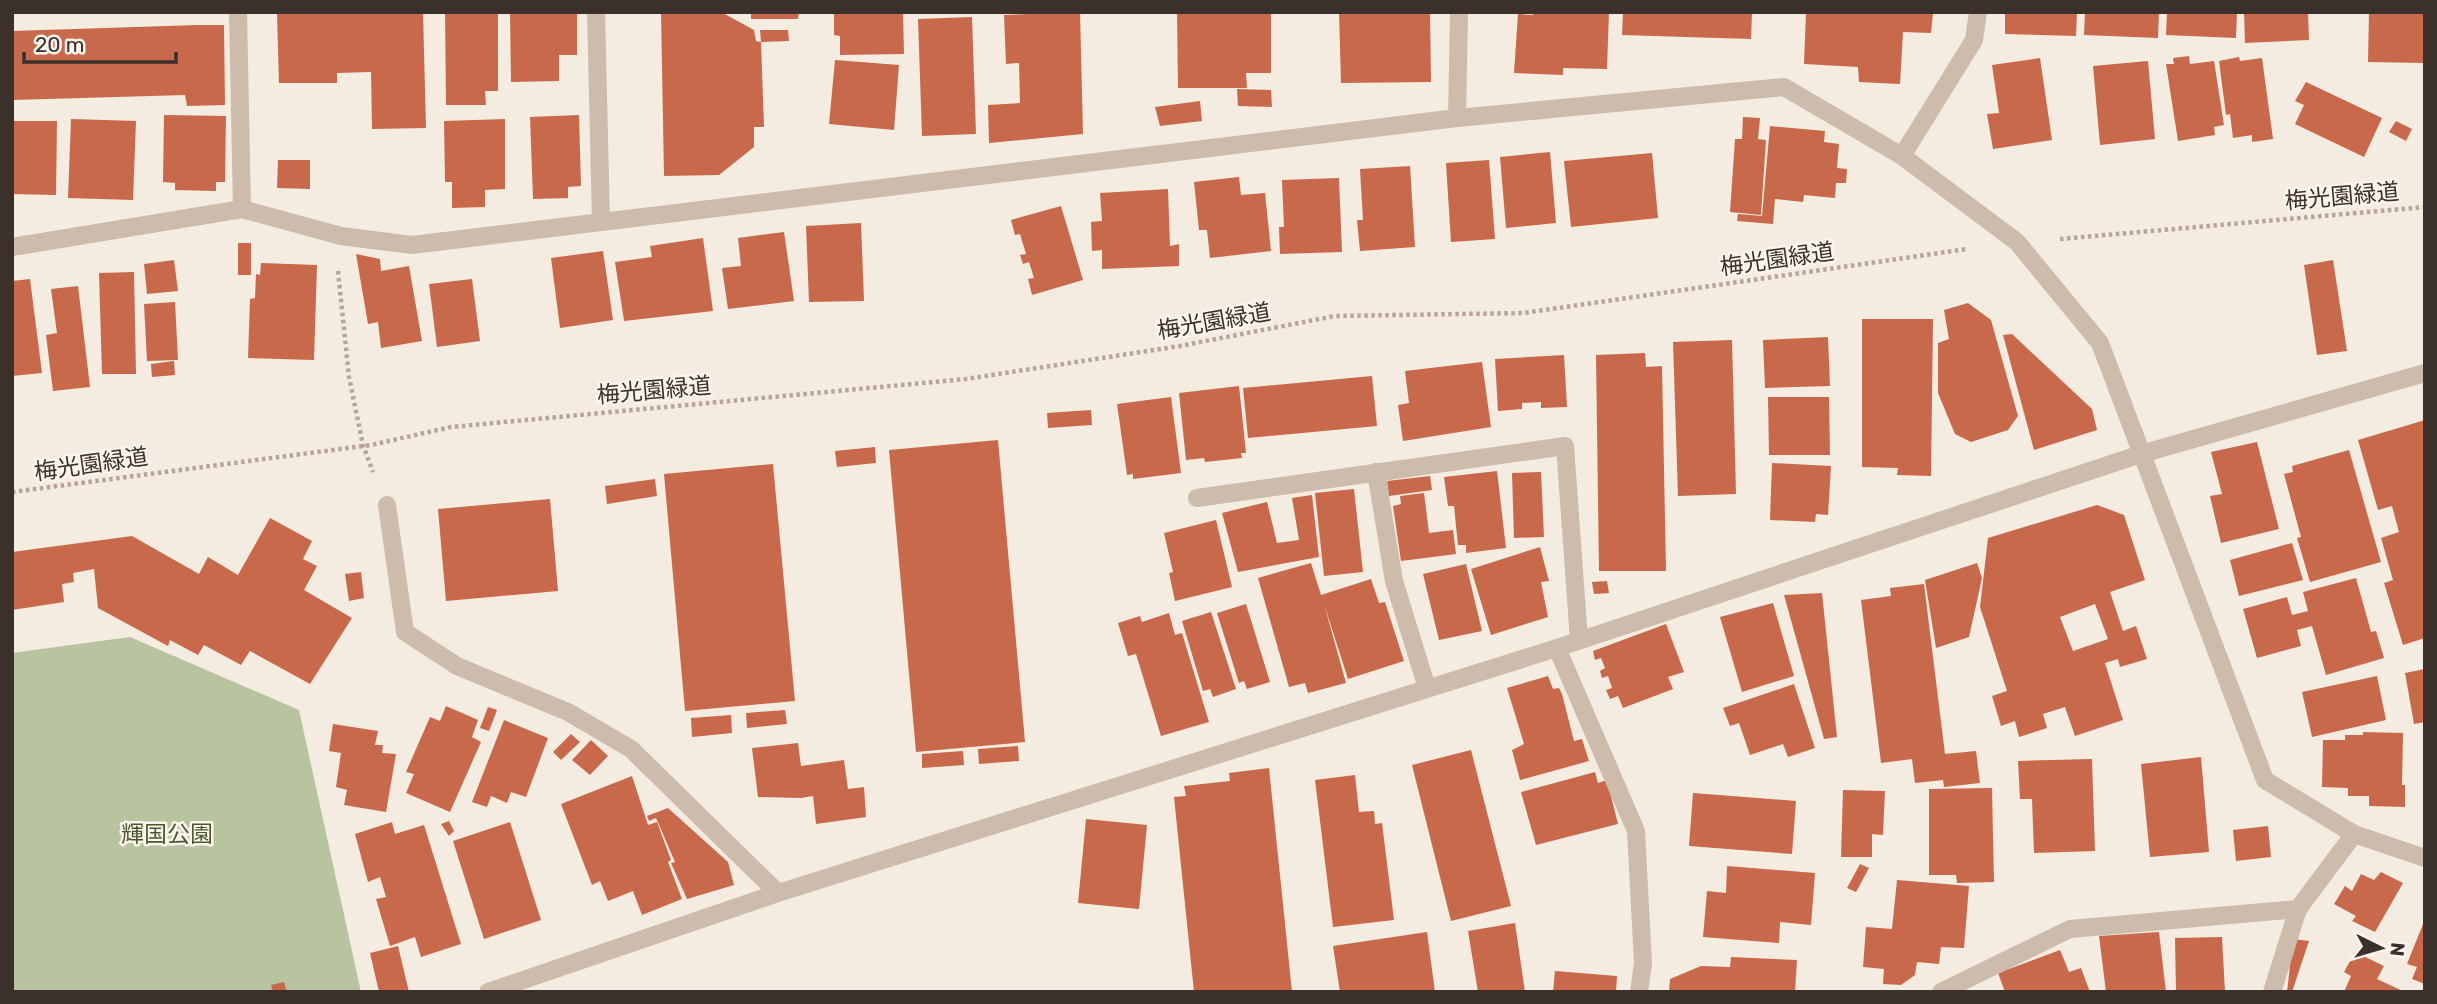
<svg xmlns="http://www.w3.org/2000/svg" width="2437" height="1004" font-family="Rubik,'Noto Sans JP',sans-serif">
  <rect width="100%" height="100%" fill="#f4ebe1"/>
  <path fill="#b8c4a0" d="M130 637 299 710 361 992H12V653Z"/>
  <g fill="#c8694b" fill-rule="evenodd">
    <path d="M423 12 426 128 372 129 371 72 337 73V83H279L277 14Z"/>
    <path d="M445 12H498V91H485L486 105H446Z"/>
    <path d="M510 12H577V55H559V81L511 82Z"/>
    <path d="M661 12H721L754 30 756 41 761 42 764 127H754V147L719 175 664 176Z"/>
    <path d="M751 12H799L798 19H751Z"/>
    <path d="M834 12H903L904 54 840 55V36L834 35Z"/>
    <path d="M1080 12 1083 134 989 143 988 105 1020 103 1019 63 1006 64 1004 15Z"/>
    <path d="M1177 12H1271V73H1246L1247 88H1178Z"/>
    <path d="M1339 12H1430L1431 82 1341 83Z"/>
    <path d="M1533 12H1609L1607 69 1563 68V75L1514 73 1518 14 1533 15Z"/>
    <path d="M1623 12H1752L1751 39 1622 35Z"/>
    <path d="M1806 12H1902L1933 13 1931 33 1903 32 1900 84 1859 82 1858 67 1804 64Z"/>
    <path d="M2005 12H2077L2076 36 2005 34Z"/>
    <path d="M2085 12H2159L2158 38 2084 35Z"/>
    <path d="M2167 12H2237L2236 38 2166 35Z"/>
    <path d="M2244 12H2308L2309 40 2245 43Z"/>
    <path d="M2369 12H2425V63L2368 62Z"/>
    <path d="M972 17 976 134 922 136 918 19Z"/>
    <path d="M198 25H224L225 105 187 106 185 95 12 100V31Z"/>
    <path d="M760 30H788L789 41 761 42Z"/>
    <path d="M2189 56 2190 64 2214 61 2224 125 2214 127 2215 135 2178 141 2166 64H2174L2173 58Z"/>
    <path d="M2239 57 2240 61 2262 58 2273 139 2252 142V135L2233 138 2230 114 2226 115 2219 61Z"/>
    <path d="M2040 58 2052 140 1993 149 1987 114 1999 113 1992 65Z"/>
    <path d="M835 60 899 65 894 130 829 124Z"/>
    <path d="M2148 61 2155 139 2100 145 2093 66Z"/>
    <path d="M2306 82 2382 118 2364 157 2295 124 2304 105 2295 101Z"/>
    <path d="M1237 89 1271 90 1272 107 1238 106Z"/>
    <path d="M1200 101 1202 121 1160 126 1155 107Z"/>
    <path d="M164 115 226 116 225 182H216V191L175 190V183L163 182Z"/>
    <path d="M579 115 581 186 568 187V198L533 199 530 117Z"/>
    <path d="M1743 117 1760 118 1758 139 1766 140 1761 215 1730 212 1735 139H1742Z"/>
    <path d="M71 119 136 121 133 200 68 198Z"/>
    <path d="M505 119V189L485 190V207L452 208V182H445L444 121Z"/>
    <path d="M12 121H57L56 195 12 194Z"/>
    <path d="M2396 121 2412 129 2406 141 2389 132Z"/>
    <path d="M1770 126 1825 131 1824 142 1839 144 1837 168 1847 169 1846 183H1836L1835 198 1804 195 1803 202 1775 199 1773 224 1737 221 1738 214 1762 216Z"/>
    <path d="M1550 152 1556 223 1506 228 1500 157Z"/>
    <path d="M1652 153 1658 218 1571 227 1564 161Z"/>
    <path d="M278 160H310V189L277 188Z"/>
    <path d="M1489 160 1495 239 1451 242 1446 163Z"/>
    <path d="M1410 166 1415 247 1360 251 1357 220H1363L1360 169Z"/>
    <path d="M1239 177 1241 195 1265 193 1271 251 1210 258 1207 230H1199L1194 182Z"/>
    <path d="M1339 178 1342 252 1280 254 1279 227H1284L1282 180Z"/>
    <path d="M1168 189 1170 246 1179 244V266L1102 269V250L1092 251 1091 222 1102 221 1100 193Z"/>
    <path d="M1061 206 1083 280 1032 295 1028 279 1034 278 1029 262 1023 264 1020 255 1026 254 1020 234 1015 235 1011 220Z"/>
    <path d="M861 223 864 301 809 302 806 226Z"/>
    <path d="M784 232 794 301 728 309 722 268 741 266 738 238Z"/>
    <path d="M703 238 713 311 624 321 615 262 652 257 650 246Z"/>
    <rect x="238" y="243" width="13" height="32"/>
    <path d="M603 251 613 320 560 328 551 258Z"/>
    <path d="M356 254 380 259 381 271 409 266 422 341 381 348 378 322 368 324Z"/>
    <path d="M174 260 178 291 147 294 144 264Z"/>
    <path d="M2333 260 2347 351 2317 355 2304 265Z"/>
    <path d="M261 263 317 265 314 360 248 358 250 299 255 298 256 274 260 275Z"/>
    <path d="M134 272 136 374H102L99 273Z"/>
    <path d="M30 279 42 373 12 376V281Z"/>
    <path d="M472 279 480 341 437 347 429 284Z"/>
    <path d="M78 286 90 387 53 391 46 335 57 333 51 289Z"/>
    <path d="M175 302 178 360 147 361 144 304Z"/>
    <path d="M1968 303 1991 320 2018 416 2008 430 1971 442 1955 434 1938 393V343L1949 339 1944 310Z"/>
    <path d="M1862 319H1933L1931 476 1897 475 1898 468 1862 467Z"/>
    <path d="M2012 334 2092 409 2097 430 2034 450 2003 335Z"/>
    <path d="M1828 337 1830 386 1765 388 1763 340Z"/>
    <path d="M1732 340 1736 494 1678 496 1673 342Z"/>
    <path d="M1645 353 1646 367 1662 366 1666 571H1599L1596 355Z"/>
    <path d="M1564 355 1567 407 1541 408V402L1522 403V409L1498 411 1495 359Z"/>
    <path d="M174 361 175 375 152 377 151 364Z"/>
    <path d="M1482 362 1491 427 1403 441 1398 405 1409 403 1405 371Z"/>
    <path d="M1372 376 1377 426 1248 438 1243 388Z"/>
    <path d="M1239 386 1246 453H1241L1242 458 1205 462 1204 458 1186 460 1179 393Z"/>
    <path d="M1171 397 1181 473 1133 479V474L1127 475 1117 404Z"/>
    <path d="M1768 397H1829L1830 455H1769Z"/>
    <path d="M1091 410 1092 425 1048 428 1047 413Z"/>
    <path d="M2425 420V638L2403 645 2384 583 2393 580 2381 538 2399 532 2392 506 2378 510 2358 440Z"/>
    <path d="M998 440 1025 742 916 752 889 450Z"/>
    <path d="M2257 442 2279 529 2221 543 2210 496 2222 494 2211 452Z"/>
    <path d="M875 447 876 463 837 467 835 451Z"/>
    <path d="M2349 450 2381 562 2310 582 2297 538 2301 537 2284 474 2293 472 2292 466Z"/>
    <path d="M1772 463 1831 466 1828 515 1816 514 1815 522 1770 520Z"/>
    <path d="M773 464 795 701 685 711 664 474Z"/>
    <path d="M1497 471 1506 548 1466 553V545H1458L1454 506H1448L1444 477Z"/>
    <path d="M1541 472 1544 537 1514 538 1512 473Z"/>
    <path d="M1430 476 1432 490 1389 496 1387 481Z"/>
    <path d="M655 479 657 496 607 504 605 486Z"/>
    <path d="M1354 489 1363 572 1324 576 1315 493Z"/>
    <path d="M1424 493 1429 533 1453 530 1456 554 1401 561 1393 506 1401 504 1400 496Z"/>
    <path d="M1312 495 1319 557 1238 572 1222 513 1267 502 1277 543 1299 540 1292 498Z"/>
    <path d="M550 499 558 591 446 601 438 509Z"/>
    <path d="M2097 505 2124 515 2145 580 2110 592 2123 631 2136 626 2147 659 2120 667 2118 659 2105 663 2123 720 2075 736 2065 707 2043 714 2047 728 2019 737 2015 721 2001 726 1992 696 2007 691 1980 607 1988 538ZM2095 604 2108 639 2073 651 2060 617Z"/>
    <path d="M270 518 312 541 303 559 317 566 304 590 352 618 310 684 250 651 241 665 204 645 198 655 170 640 168 646 98 608 94 569 73 573 74 582 62 584 64 602 12 610V552L132 536 199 574 208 557 238 575Z"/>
    <path d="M1216 520 1232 587 1175 601 1169 573 1173 572 1164 533Z"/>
    <path d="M2292 543 2303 580 2239 596 2230 560Z"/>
    <path d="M1540 547 1549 581 1541 582 1548 617 1491 635 1471 569Z"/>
    <path d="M1311 563 1321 595 1371 579 1379 603 1385 602 1404 661 1348 679 1324 604 1346 683 1308 693 1305 683 1289 687 1258 578Z"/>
    <path d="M1977 563 1982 578 1969 637 1936 648 1925 580Z"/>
    <path d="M1466 564 1482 631 1439 640 1423 574Z"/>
    <path d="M361 572 364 598 349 601 345 574Z"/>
    <path d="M2356 578 2371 632 2376 631 2384 658 2326 675 2312 626 2297 630 2301 646 2257 658 2243 609 2287 597 2292 615 2308 611 2303 592Z"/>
    <path d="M1607 581 1609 593 1594 594 1592 582Z"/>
    <path d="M1924 584 1945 754 1976 751 1980 783 1944 787 1943 780 1915 783 1912 759 1881 763 1861 600 1891 596 1890 588Z"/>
    <path d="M1822 593 1837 737 1824 739 1784 595Z"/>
    <path d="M1773 603 1794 676 1742 692 1720 617Z"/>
    <path d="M1246 604 1270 682 1247 689 1244 681 1239 683 1217 613Z"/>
    <path d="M1211 612 1236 689 1213 697 1210 689 1203 691 1182 621Z"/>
    <path d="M1169 613 1175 635 1182 633 1209 722 1161 736 1136 654 1128 656 1118 623 1140 616 1142 622Z"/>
    <path d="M1666 624 1684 672 1668 677 1673 689 1623 708 1618 696 1610 699 1606 690 1612 688 1608 676 1602 678 1600 671 1605 668 1601 658 1595 660 1593 651Z"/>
    <path d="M2425 669V722L2414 724 2405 673Z"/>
    <path d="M1548 676 1553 689 1559 688 1562 694 1574 741 1582 739 1589 761 1520 780 1512 750 1524 744 1507 688Z"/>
    <path d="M2377 676 2386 720 2312 737 2302 692Z"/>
    <path d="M1794 684 1815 748 1788 757 1783 744 1750 755 1739 723 1730 726 1723 708Z"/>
    <path d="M446 706 478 720 472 737 481 742 450 812 406 793 414 774 406 772 430 717 440 721Z"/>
    <path d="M488 707 497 710 489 731 480 728Z"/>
    <path d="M785 710 787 724 747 728 746 713Z"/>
    <path d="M731 715 732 733 692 737 691 718Z"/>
    <path d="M504 720 548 738 526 797 511 792 507 803 491 796 487 807 472 802Z"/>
    <path d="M333 724 378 731 375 745H383L382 753 396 754 386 812 344 805 347 790 336 787 341 753 329 751Z"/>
    <path d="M2363 732 2403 733 2402 785H2405V807L2369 806V796H2348V788L2322 787 2323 740H2345V735H2363Z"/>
    <path d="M571 734 580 742 561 760 553 752Z"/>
    <path d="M591 740 608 756 590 775 572 760Z"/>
    <path d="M798 743 801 766 844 760 848 789 864 787 866 817 816 824 813 796 801 798 758 797 752 748Z"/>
    <path d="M1018 746 1019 761 979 764 978 749Z"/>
    <path d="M1471 750 1511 906 1451 921 1412 765Z"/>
    <path d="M963 751 964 765 922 768V754Z"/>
    <path d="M2201 757 2209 852 2150 857 2141 764Z"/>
    <path d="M2092 759 2095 851 2034 853 2032 799H2020L2018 761Z"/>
    <path d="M1269 768 1292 992H1194L1174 797 1186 796 1184 786 1230 781 1229 773Z"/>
    <path d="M1595 772 1598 783 1607 780 1618 824 1536 845 1521 792Z"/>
    <path d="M1355 775 1359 812 1374 811 1375 824 1382 823 1394 920 1333 927 1315 780Z"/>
    <path d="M632 776 648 825 657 822 671 860 668 862 682 899 642 915 633 891 608 901 600 881 592 885 561 804Z"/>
    <path d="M1992 788 1994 882 1957 883 1956 875H1929V789Z"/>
    <path d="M1843 790 1885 791 1883 835 1872 834V857H1841Z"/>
    <path d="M1693 793 1796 801 1792 854 1689 846Z"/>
    <path d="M668 808 728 862 734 885 687 899 671 863 675 862 656 818 649 821 647 816Z"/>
    <path d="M1086 819 1147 825 1139 909 1078 903Z"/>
    <path d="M449 821 454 831 449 836 441 824Z"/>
    <path d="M392 822 395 834 424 825 461 944 421 957 415 937 390 946 376 899 386 897 380 877 368 882 355 834Z"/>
    <path d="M510 822 541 920 484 939 453 841Z"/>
    <path d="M2268 826 2271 857 2236 861 2233 830Z"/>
    <path d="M1860 864 1869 868 1856 892 1847 888Z"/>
    <path d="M1727 866 1815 873 1811 925 1780 922 1779 943 1703 937 1707 891 1726 893Z"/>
    <path d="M2381 872 2403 883 2375 932 2352 921 2356 916 2334 904 2345 886 2352 891 2361 874 2374 880Z"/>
    <path d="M1897 880 1969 886 1964 948 1941 947 1939 964 1917 962 1915 975 1901 985 1883 984 1884 969 1863 967 1866 927 1892 929Z"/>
    <path d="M2425 919V984L2412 979 2417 967 2407 964Z"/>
    <path d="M1515 923 1525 992H1478L1468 931Z"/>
    <path d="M1427 932 1435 992H1340L1333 946Z"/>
    <path d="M2159 932 2166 992H2106L2099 936Z"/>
    <path d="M2222 937 2225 992H2176L2175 938Z"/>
    <path d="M2293 939 2309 941 2292 992H2287Z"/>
    <path d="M398 946 409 992H379L370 953Z"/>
    <path d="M2060 950 2069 972 2081 968 2090 992H2005L1998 973Z"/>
    <path d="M2355 952 2384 966 2377 979 2405 992H2344L2351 976 2344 972Z"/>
    <path d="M1731 957 1797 960 1795 992H1669L1670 979 1701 966 1730 967Z"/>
    <path d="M1555 971 1617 976 1616 992H1553Z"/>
    <path d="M284 982 287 992H273L271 985Z"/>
  </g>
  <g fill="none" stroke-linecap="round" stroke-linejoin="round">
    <g stroke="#b9a596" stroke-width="4.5" stroke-dasharray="3.5 3.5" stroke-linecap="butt">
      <path d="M2060 239 2425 207"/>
      <path d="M338 271 349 377 363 445 373 472"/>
      <path d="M12 492 371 445 451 427 966 379 1180 346 1335 316 1524 313 1967 249"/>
    </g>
    <g stroke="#cdbbac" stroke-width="18">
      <path d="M238 12 242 209"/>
      <path d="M596 12 601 221"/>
      <path d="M1457 118 1459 12"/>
      <path d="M1902 156 1974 40 1978 12"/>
      <path d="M12 247 242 209 341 236 412 245 1457 118 1784 87 1902 156 2017 242 2100 343 2265 780 2354 834 2425 858"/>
      <path d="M1376 472 1394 581 1427 688"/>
      <path d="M1197 498 1565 446 1579 640"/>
      <path d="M387 505 405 632 457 666 568 712 631 749 778 893"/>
      <path d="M1557 648 1636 831 1643 963 1639 992"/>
      <path d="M488 992 778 893 1557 648 2141 454 2425 373"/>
      <path d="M1941 992 2070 929 2298 909 2354 834"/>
      <path d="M2272 992 2298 909"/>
    </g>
  </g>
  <g text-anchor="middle" stroke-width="5" stroke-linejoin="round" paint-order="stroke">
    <g font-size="23" fill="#3b302b" stroke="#fbf5ee">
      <text transform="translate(2342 196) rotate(-5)" y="8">梅光園緑道</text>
      <text transform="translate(1777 259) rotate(-8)" y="8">梅光園緑道</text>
      <text transform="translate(1214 321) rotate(-10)" y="8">梅光園緑道</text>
      <text transform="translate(654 390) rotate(-5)" y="8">梅光園緑道</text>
      <text transform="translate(91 464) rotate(-8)" y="8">梅光園緑道</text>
    </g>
    <g font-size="23" fill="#4a5a2e" stroke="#fbf5ee">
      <text x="167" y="842">輝国公園</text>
    </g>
  </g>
  <rect width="2437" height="1004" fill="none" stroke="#3b302b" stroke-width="28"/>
  <g transform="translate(2381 948) rotate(95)" stroke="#fbf5ee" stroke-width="5" paint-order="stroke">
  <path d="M0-5L12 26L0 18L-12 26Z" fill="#3b302b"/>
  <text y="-10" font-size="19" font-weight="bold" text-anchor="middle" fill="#3b302b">N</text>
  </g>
  <path d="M24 52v10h152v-10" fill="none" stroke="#3b302b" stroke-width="3.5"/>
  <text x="35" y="52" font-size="21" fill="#3b302b" stroke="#fbf5ee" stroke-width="5" paint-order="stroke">20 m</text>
</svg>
